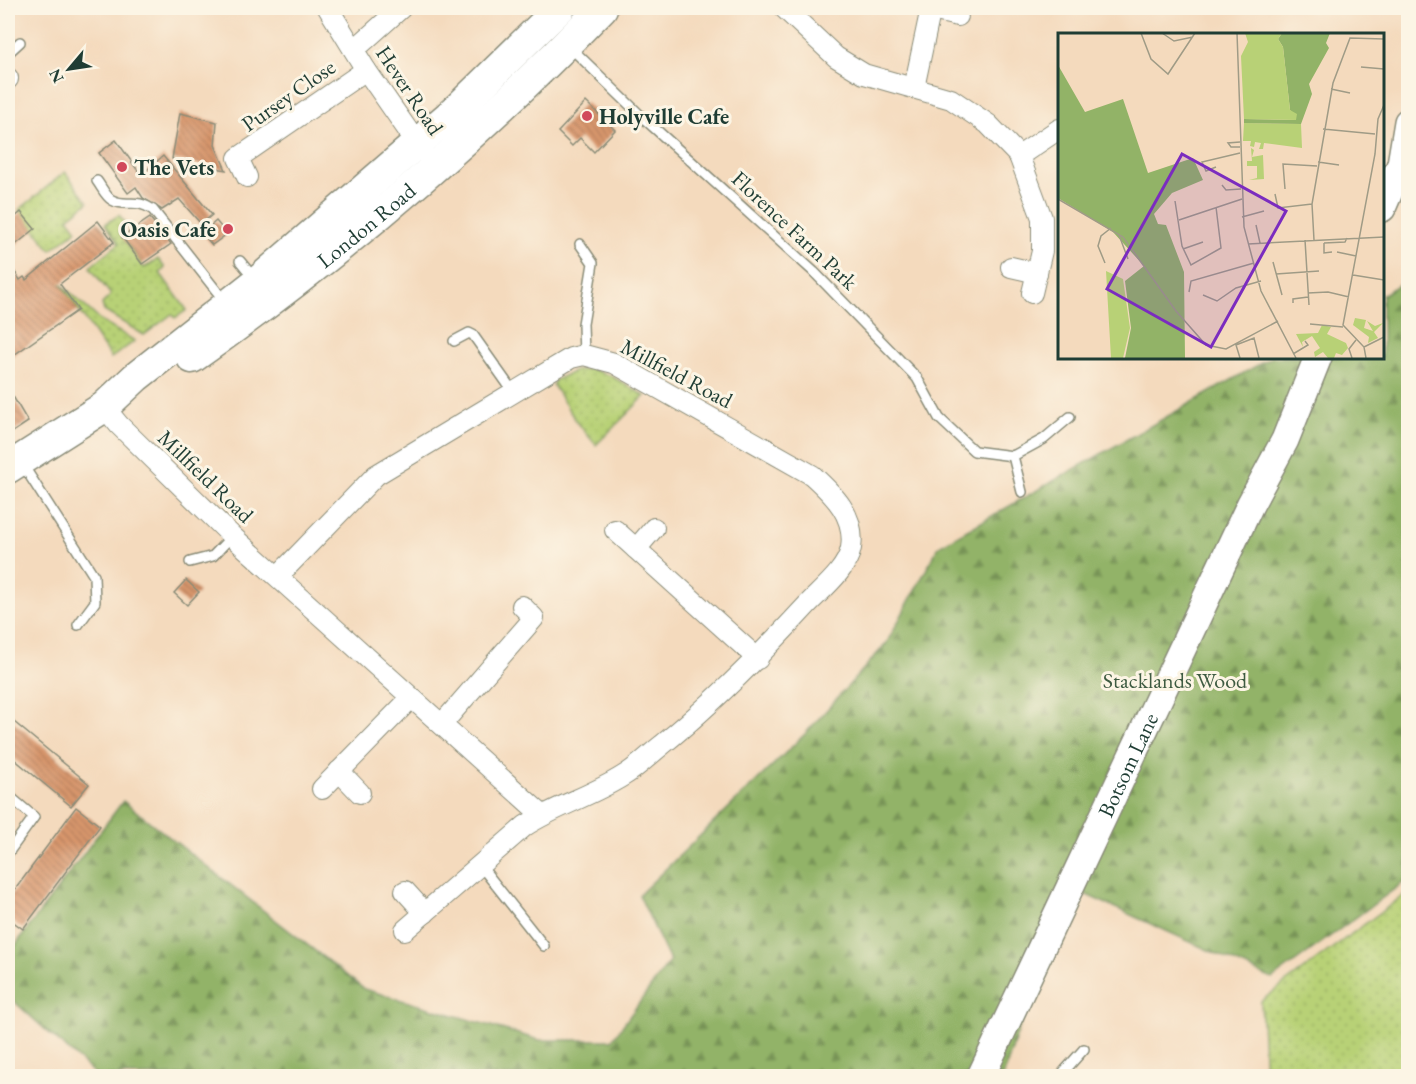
<svg xmlns="http://www.w3.org/2000/svg" width="1416" height="1084" font-family="'EB Garamond',serif">
  <defs>
    <pattern id="green-dots" width="8" height="8" patternUnits="userSpaceOnUse" patternTransform="scale(1.5)"><rect width="8" height="8" fill="#b8d176"/><path d="M2 2h.1M6 6h.1" fill="none" stroke="#9eb467" stroke-width="1.8" stroke-linecap="round"/></pattern>
    <pattern id="forest-firs" width="22" height="20" patternUnits="userSpaceOnUse" patternTransform="scale(1.5)"><rect width="22" height="20" fill="#92b367"/><path d="M5 1l3.5 6h-7zM16 11l3.5 6h-7z" fill="#779356"/></pattern>
    <pattern id="building-back-hatch" width="6" height="6" patternUnits="userSpaceOnUse" patternTransform="scale(1.5)"><rect width="6" height="6" fill="#d8966c"/><path d="M-1 5l2 2M0 0l6 6M5-1l2 2" fill="none" stroke="#af7c5a"/></pattern>
  </defs>
  <rect width="100%" height="100%" fill="#fcf5e5"/>
  <filter id="ink" filterUnits="userSpaceOnUse"><feTurbulence type="fractalNoise" baseFrequency=".0167" numOctaves="2"/><feDisplacementMap in="SourceGraphic" scale="12" xChannelSelector="R" yChannelSelector="G"/><feConvolveMatrix kernelMatrix="1 2 1 2 8 2 1 2 1" color-interpolation-filters="sRGB"/></filter>
  <filter id="wash" filterUnits="userSpaceOnUse"><feTurbulence type="fractalNoise" baseFrequency=".008" numOctaves="4" result="noise"/><feDisplacementMap in="SourceGraphic" scale="24" xChannelSelector="R" yChannelSelector="G"/><feGaussianBlur stdDeviation="1.35" result="paint"/><feColorMatrix in="noise" values="0 0 0 0 0 0 0 0 0 0 0 0 0 0 0 0 0 1.4 0 .05"/><feComposite in="paint" operator="in"/></filter>
  <g filter="url(#wash)">
    <rect width="100%" height="100%" fill="#f4dabd"/>
    <g fill="url(#green-dots)" stroke="#6c8755" stroke-width="1.5">
      <path d="M65 172 88 202 68 218 77 230 51 250 19 210Z"/>
      <path d="M119 215 127 226 119 232 144 268 158 259 165 268 160 273 187 310 175 318 172 314 144 335 104 311 102 304 111 295 90 267 119 243 105 224Z"/>
      <path d="M61 284 102 322 135 341 111 358Z"/>
      <path d="M591 369 611 376 645 396 596 445 576 421 553 385 555 380 575 371Z"/>
      <path d="M1408 892V1076H1265L1261 1001Z"/>
    </g>
    <path fill="url(#forest-firs)" stroke="#58784e" stroke-width="1.5" d="M1408 279V879L1272 979 1067 886 1003 1076H97L8 996V955L123 801 364 989 539 1040H612L670 961 639 895 805 734 886 644 939 546 1272 357H1382V295Z"/>
    <g id="blocks">
      <g fill="url(#building-back-hatch)">
        <path d="M586 102 615 130 594 152 580 138 572 146 558 132Z"/>
        <path d="M180 113 217 122 215 145 226 170 172 159Z"/>
        <path d="M116 140 141 175 163 156 212 215 201 224 179 199 162 210 143 198 136 187 128 193 99 153Z"/>
        <path d="M21 212 35 229 8 251V223Z"/>
        <path d="M150 218 171 244 142 264 122 237Z"/>
        <path d="M98 221 114 242 60 284 78 310 8 359V261L20 280 24 277 26 280Z"/>
        <path d="M216 221 227 234 212 245 202 233Z"/>
        <path d="M8 388 28 422 8 435Z"/>
        <path d="M186 580 199 592 187 605 174 593Z"/>
        <path d="M8 717 89 784 71 806 8 754Z"/>
        <path d="M76 807 100 826 23 929 8 918V899Z"/>
      </g>
    </g>
  </g>
  <g filter="url(#ink)">
    <use href="#blocks" fill-opacity="0" stroke="#8a8c78" stroke-width="1.5"/>
    <g fill="none" stroke-linecap="round" stroke-linejoin="round">
      <g stroke="#8a8c78" stroke-width="12">
        <g id="lane">
          <path d="M569 46 640 115 814 272 917 378 939 418 974 451 1013 456 1044 439 1070 417"/>
          <path d="M8 53 20 42"/>
          <path d="M97 181C101 186 106 197 112 200 127 208 135 197 153 210L226 303"/>
          <path d="M580 244 593 263 583 324 584 355"/>
          <path d="M240 261 254 278"/>
          <path d="M454 341 469 333 473 335 514 393"/>
          <path d="M1013 456 1022 492"/>
          <path d="M23 465 94 576 95 602 78 625"/>
          <path d="M190 562 213 556 232 536"/>
          <path d="M8 795 34 817 8 853"/>
          <path d="M480 865 544 946"/>
          <path d="M1060 1076 1084 1049"/>
        </g>
      </g>
      <g stroke="#8a8c78" stroke-width="22">
        <g id="street">
          <path d="M328 8 366 70 423 152"/>
          <path d="M784 8 836 57 864 74 951 99 988 124 1019 156 1042 218V251L1032 293"/>
          <path d="M931 10 958 16"/>
          <path d="M354 50 401 8"/>
          <path d="M8 78V79"/>
          <path d="M914 88 931 8"/>
          <path d="M1019 156 1059 129"/>
          <path d="M247 177 238 158 366 70"/>
          <path d="M1011 267 1037 273"/>
          <path d="M104 407 119 425 232 536 542 815"/>
          <path d="M615 530 758 659"/>
          <path d="M636 549 654 528"/>
          <path d="M278 576 376 475 571 358 584 355 614 363 812 475C834 495 856 516 851 548 847 570 822 589 807 605 761 655 715 702 662 745 649 755 637 768 623 776 591 796 556 806 525 826L405 930"/>
          <path d="M442 724 534 618 522 606"/>
          <path d="M339 771 360 793"/>
          <path d="M322 789 411 698"/>
          <path d="M405 891 425 913"/>
        </g>
      </g>
      <g stroke="#8a8c78" stroke-width="30">
        <g id="secondary">
          <path d="M1382 208 1401 164 1408 122"/>
          <path id="s1" d="M981 1076 1250 505 1285 440 1318 357"/>
        </g>
      </g>
      <g stroke="#8a8c78" stroke-width="33">
        <g id="primary">
          <path id="s2" d="M192 358C340 254 476 138 602 8"/>
          <path d="M8 468 104 407 136 377 257 282 458 108 560 8"/>
        </g>
      </g>
      <use href="#lane" stroke="#fff" stroke-width="9"/>
      <use href="#street" stroke="#fff" stroke-width="20"/>
      <use href="#secondary" stroke="#fff" stroke-width="27"/>
      <use href="#primary" stroke="#fff" stroke-width="30"/>
    </g>
  </g>
  <g fill="#d1495b" stroke="#fcf5e5" stroke-width="2">
    <circle cx="587" cy="116" r="6"/>
    <circle cx="122" cy="167" r="6"/>
    <circle cx="228" cy="229" r="6"/>
  </g>
  <g text-anchor="middle" stroke-width="6" stroke-linejoin="round" paint-order="stroke">
    <g font-size="22" fill="#1f3d34" stroke="#fcf5e5">
      <text transform="translate(410 90) rotate(56)" y="8">Hever Road</text>
      <text transform="translate(288 95) rotate(-35)" y="8">Pursey Close</text>
      <text dy="8" stroke="none"><textPath href="#s2" startOffset="219">London Road</textPath></text>
      <text transform="translate(795 230) rotate(43)" y="8">Florence Farm Park</text>
      <text transform="translate(677 373) rotate(28)" y="8">Millfield Road</text>
      <text transform="translate(206 476) rotate(44)" y="8">Millfield Road</text>
      <text dy="8" stroke="none"><textPath href="#s1" startOffset="344">Botsom Lane</textPath></text>
    </g>
    <g font-size="22" font-weight="bold" fill="#1f3d34" stroke="#fcf5e5" text-anchor="start">
      <text x="599" y="124">Holyville Cafe</text>
      <text x="134" y="175">The Vets</text>
      <text x="216" y="237" text-anchor="end">Oasis Cafe</text>
    </g>
    <g font-size="22" fill="#3e5b41" stroke="#fcf5e5">
      <text x="1175" y="688">Stacklands Wood</text>
    </g>
  </g>
  <g transform="translate(1058 33)">
    <rect width="326" height="326" fill="#f4dabd"/>
    <path d="M186 90 243 91 244 115 206 110 205 116H201L203 110 197 109 196 114 192 113 193 108H185ZM193 115 196 117 194 124 205 122 206 146 191 147 199 145V133H189V128H194ZM48 238 65 246 72 295 65 325H53ZM297 285 308 287 306 295 315 298 309 288 317 293 325 290 316 299 320 305 310 310 311 304 295 292ZM264 292 283 296 273 294 269 301 288 310 290 315 284 322 278 320 276 325H270L265 319 257 324 256 319 262 315 254 303 244 309 245 314 238 301 260 300Z" fill="#b8d176"/>
    <path d="M224 0H272L268 10 271 15 251 51 254 61 243 91 186 90V86L238 87 232 77 225 14 220 6ZM0 32 27 79 65 66 90 140 135 125 145 147 114 160 96 181 100 191 108 192 126 239 127 325H67L73 295 67 248 86 233 55 199 0 165Z" fill="#92b367"/>
    <path d="M187 0H224L220 6 225 14 232 77 239 81 238 87 186 86 183 23 190 9Z" fill="#b8d176"/>
    <path fill="none" stroke="#9f9b86" stroke-width="1.5" d="M83 0 93 26 110 41 137 0M104 0 116 8 135 4M179 0 186 194 203 258 238 325M303 34 326 36M273 56 292 60M265 96 317 101M182 114H173L170 110 182 109M260 129 281 132M158 134 148 138 144 129 182 120M164 152 168 157 183 156M227 156 225 131 259 133M217 161 220 175 254 171M0 166 65 204 118 278 148 312 168 316 220 288M117 168 124 213 133 232 163 215 158 174M184 184 206 178M121 187 184 166M198 192 202 210M61 202 70 226M247 207 251 272M256 207 254 171 275 50 292 5 326 6M266 210 287 209 289 205M266 210V220L274 219M190 211 326 204M125 216 145 209M279 219 298 223M215 229 224 262M47 230 40 213 43 203 53 195M218 241 261 238M295 242 326 247M131 259 133 248 196 230M250 260 270 259 291 264M145 262 159 268 178 255 203 248M235 270V266L250 264M252 291 285 294M306 314 326 304M235 321 250 312 247 308M182 325 178 312 196 305 201 325M294 325 291 316 298 307M308 325 306 314 285 292 317 121 320 86 326 72"/>
    <path fill="#7b2cbf" fill-opacity="0.15" stroke="#7b2cbf" stroke-width="3" d="M124 121 228 178 153 314 49 256Z"/>
    <rect width="326" height="326" fill="none" stroke="#1f3d34" stroke-width="3"/>
  </g>
  <rect width="1416" height="1084" fill="none" stroke="#fcf5e5" stroke-width="30"/>
  <g transform="translate(69 69) rotate(241)" stroke="#fcf5e5" stroke-width="4.5" paint-order="stroke">
  <path d="M0-4.5L10 22L0 15L-10 22Z" fill="#1f3d34"/>
  <text y="-9" font-size="16" font-weight="bold" text-anchor="middle" fill="#1f3d34">N</text>
  </g>
</svg>
